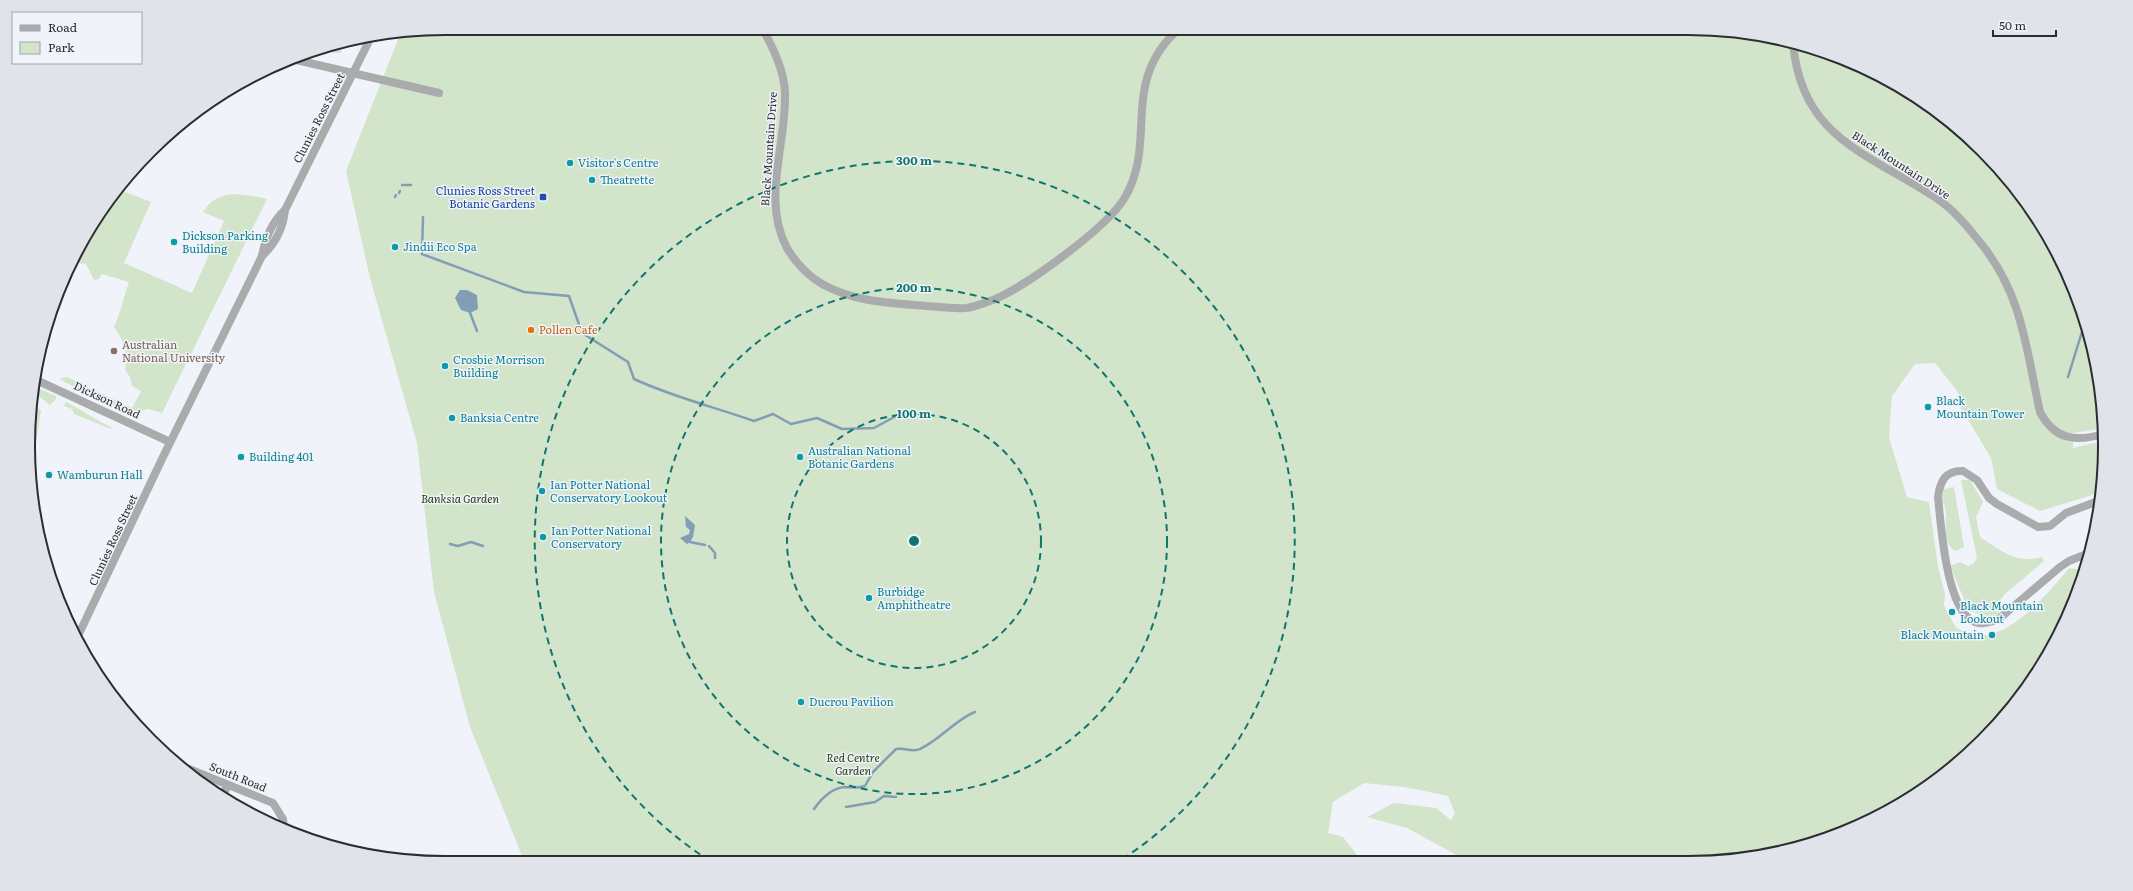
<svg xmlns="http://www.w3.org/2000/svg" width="2133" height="891" font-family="Literata,serif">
  <rect width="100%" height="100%" fill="#f1f3fa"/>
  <g fill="#d2e4c9">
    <path d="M446 28H1687L1742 32 1821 50 1896 84 1963 131 2019 191 2062 261 2091 337 2104 418V428L2073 433V448L2103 441 2102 492 2040 511 1997 489 1991 458 1961 408 1958 392 1935 363 1915 364 1892 396 1889 437 1907 497 1929 502 1938 567 1945 594 1944 605 1956 628C1963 631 1971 634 1980 635 2011 638 2051 590 2069 568L2085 570 2083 579 2035 678 1963 760 1919 793 1847 831 1742 859 1457 860 1455 854 1407 828 1367 817 1394 803 1436 808 1451 820 1455 813 1448 796 1405 787 1364 783 1333 802 1328 833 1343 837 1357 855 1368 860 525 863 470 727 434 592 417 443 370 278 346 171 401 32Z"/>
    <path d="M341 48V53L307 52 314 50Z"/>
    <path d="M118 189 151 202 124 263 192 293 224 221 203 212C218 187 243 194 267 199L162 413 149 409 128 414 59 379 67 377 132 408 141 391 132 386 130 377 125 370C128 355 124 340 114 327 121 312 123 298 129 282L102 274 99 279 94 280 86 264 79 263 75 256 84 237Z"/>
    <path d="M33 386 56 396V399L50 405 32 391Z"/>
    <path d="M31 399 41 411 31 473 28 446Z"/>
    <path d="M66 402C82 410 96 420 112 428L111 429 74 414 72 409 64 406Z"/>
    <path d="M1961 480H1970L1983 502 1976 517 1980 537C2002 551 2015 564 2042 557L2044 561 2004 595 1993 609 2000 613 1990 617 1969 611 1950 566 1960 562 1968 566 1974 563 1977 558Z"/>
    <path d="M1954 487 1964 547 1955 551C1938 540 1952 514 1942 501L1944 489Z"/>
  </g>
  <g fill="#829eb5">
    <path d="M460 290H467L477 295 478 309 470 313 461 310 455 298Z"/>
    <path d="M685 516 695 525 693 537 690 542 687 544 680 538 689 534 690 530 686 527Z"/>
  </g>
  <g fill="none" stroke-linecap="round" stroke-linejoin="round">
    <g stroke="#829eb5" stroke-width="2.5">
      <path d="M489 28 492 30"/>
      <path d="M402 185H411"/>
      <path d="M399 193 400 191"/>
      <path d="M395 197 396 195"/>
      <path d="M423 217 422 254 524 292 569 296 582 333 628 362 634 379C673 397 714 407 754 421L773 414 791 424 817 418 842 429 874 428 907 410"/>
      <path d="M469 310 477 331"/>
      <path d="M2068 377 2085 322"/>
      <path d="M690 542 705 545"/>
      <path d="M450 544 458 546 471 542 483 546"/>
      <path d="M709 546 715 553V558"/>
      <path d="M846 807 875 802 884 796 896 797"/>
      <path d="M814 809C821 799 832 788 845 787 853 787 857 789 865 786L873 772 896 749C904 747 912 753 920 749 940 740 956 719 975 712"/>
    </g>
    <g stroke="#a9abad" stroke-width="8">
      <path d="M762 28C773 47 784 70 785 92 787 143 761 200 787 248 795 262 809 277 824 285 855 302 891 303 926 306 939 307 953 309 966 308 974 307 982 304 990 301 1022 290 1106 228 1124 199 1159 142 1118 81 1180 28"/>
      <path d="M1793 43C1801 138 1868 153 1936 198 1953 209 1967 226 1979 241 2023 294 2026 349 2040 412 2055 440 2075 442 2104 434"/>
      <path d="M292 59 439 93"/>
      <path d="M262 256C276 243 283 229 285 210"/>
      <path d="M34 379 170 442"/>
      <path d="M2089 553 2069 561 2060 567 2000 618C1993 621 1987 624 1979 623 1946 619 1941 523 1938 497 1940 482 1945 470 1963 471L1977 480 1989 498 1997 504 2038 527 2050 526 2066 513 2101 500"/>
      <path d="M77 638 162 459 262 256C265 239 272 222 285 210L372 35"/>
      <path d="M177 764 273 803 283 819 284 829"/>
      <path d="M222 796 228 785"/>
    </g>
  </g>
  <g fill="none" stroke="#0f766e" stroke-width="2" stroke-dasharray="7 5">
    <circle cx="914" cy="541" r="127"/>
    <circle cx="914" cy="541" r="253"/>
    <path d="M710 861A380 380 0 1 1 1121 860"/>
  </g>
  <g fill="#0f9aa8" stroke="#f1f3fa" stroke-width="1.5">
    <circle cx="570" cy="163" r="4"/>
    <circle cx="592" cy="180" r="4"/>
    <circle cx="174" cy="242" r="4"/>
    <circle cx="395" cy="247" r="4"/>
    <circle cx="445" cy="366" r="4"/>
    <circle cx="1928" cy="407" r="4"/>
    <circle cx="452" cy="418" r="4"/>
    <circle cx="241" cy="457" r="4"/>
    <circle cx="800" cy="457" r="4"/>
    <circle cx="49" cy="475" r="4"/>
    <circle cx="542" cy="491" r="4"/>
    <circle cx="543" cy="537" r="4"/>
    <circle cx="869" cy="598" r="4"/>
    <circle cx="1952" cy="612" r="4"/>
    <circle cx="1992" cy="635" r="4"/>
    <circle cx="801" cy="702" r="4"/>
  </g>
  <rect fill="#1a4fb4" stroke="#f1f3fa" stroke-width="1.5" x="539" y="193" width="8" height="8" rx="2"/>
  <circle fill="#e8710a" stroke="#f1f3fa" stroke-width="1.5" cx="531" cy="330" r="4"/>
  <circle fill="#8d6e63" stroke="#f1f3fa" stroke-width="1.5" cx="114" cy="351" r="4"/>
  <g text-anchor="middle" stroke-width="3" stroke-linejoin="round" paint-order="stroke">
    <g font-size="11" fill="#2c2d2f" stroke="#f1f3fa">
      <text transform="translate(319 118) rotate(-63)" y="4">Clunies Ross Street</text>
      <text transform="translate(769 149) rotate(-86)" y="4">Black Mountain Drive</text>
      <text transform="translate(1901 165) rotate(33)" y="4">Black Mountain Drive</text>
      <text transform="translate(107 400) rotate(25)" y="4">Dickson Road</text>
      <text transform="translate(113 540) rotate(-65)" y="4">Clunies Ross Street</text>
      <text transform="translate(238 777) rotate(22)" y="4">South Road</text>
    </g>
    <g font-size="11" fill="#0d838f" stroke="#f1f3fa" text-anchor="start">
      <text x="578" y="167">Visitor's Centre</text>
      <text x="600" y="184">Theatrette</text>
      <text x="182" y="240">Dickson Parking<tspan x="182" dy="13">Building</tspan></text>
      <text x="403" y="251">Jindii Eco Spa</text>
      <text x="453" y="364">Crosbie Morrison<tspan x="453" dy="13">Building</tspan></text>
      <text x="1936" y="405">Black<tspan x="1936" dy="13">Mountain Tower</tspan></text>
      <text x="460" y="422">Banksia Centre</text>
      <text x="808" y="455">Australian National<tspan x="808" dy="13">Botanic Gardens</tspan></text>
      <text x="249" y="461">Building 401</text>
      <text x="57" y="479">Wamburun Hall</text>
      <text x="550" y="489">Ian Potter National<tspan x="550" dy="13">Conservatory Lookout</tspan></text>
      <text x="551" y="535">Ian Potter National<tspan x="551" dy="13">Conservatory</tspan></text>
      <text x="877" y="596">Burbidge<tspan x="877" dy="13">Amphitheatre</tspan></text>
      <text x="1960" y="610">Black Mountain<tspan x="1960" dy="13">Lookout</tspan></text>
      <text x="1984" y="639" text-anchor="end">Black Mountain</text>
      <text x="809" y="706">Ducrou Pavilion</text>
    </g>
    <g font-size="11" fill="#164399" stroke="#f1f3fa" text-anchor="end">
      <text x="535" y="195">Clunies Ross Street<tspan x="535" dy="13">Botanic Gardens</tspan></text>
    </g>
    <g font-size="11" fill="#c56008" stroke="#f1f3fa" text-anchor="start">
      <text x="539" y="334">Pollen Cafe</text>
    </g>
    <g font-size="11" fill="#785e54" stroke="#f1f3fa" text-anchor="start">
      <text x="122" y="349">Australian<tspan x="122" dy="13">National University</tspan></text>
    </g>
    <g font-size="11" font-style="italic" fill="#243e12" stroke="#f1f3fa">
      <text x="460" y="503">Banksia Garden</text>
      <text x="853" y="762">Red Centre<tspan x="853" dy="13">Garden</tspan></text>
    </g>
  </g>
  <path d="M0 0H2133V891H0ZM445 35H1688A410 410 0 0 1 2098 445V446A410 410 0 0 1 1688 856H445A410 410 0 0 1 35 446V445A410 410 0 0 1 445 35Z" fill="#e1e3ea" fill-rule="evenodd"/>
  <path fill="none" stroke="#2c2d2f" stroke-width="2" d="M445 35H1688A410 410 0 0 1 2098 445V446A410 410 0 0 1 1688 856H445A410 410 0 0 1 35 446V445A410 410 0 0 1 445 35Z"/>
  <circle cx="914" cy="541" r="6" fill="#0f766e" stroke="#f1f3fa" stroke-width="2"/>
  <g font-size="12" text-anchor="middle" font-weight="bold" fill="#0f766e" stroke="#f1f3fa" stroke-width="3" stroke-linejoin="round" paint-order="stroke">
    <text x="914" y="165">300 m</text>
    <text x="914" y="292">200 m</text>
    <text x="914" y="418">100 m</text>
  </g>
  <rect x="12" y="12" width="130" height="52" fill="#f1f3fa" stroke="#a2a4a9"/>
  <rect x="20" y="25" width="20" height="6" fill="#a9abad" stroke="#a2a4a9"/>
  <text x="48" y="32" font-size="12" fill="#2c2d2f">Road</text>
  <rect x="20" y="42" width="20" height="12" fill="#d2e4c9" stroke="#a2a4a9"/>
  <text x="48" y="52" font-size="12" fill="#2c2d2f">Park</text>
  <path d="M1993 30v6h63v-6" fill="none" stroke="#2c2d2f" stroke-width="2"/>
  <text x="1999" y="30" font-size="12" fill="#2c2d2f" stroke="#f1f3fa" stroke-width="3" paint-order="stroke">50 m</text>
</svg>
